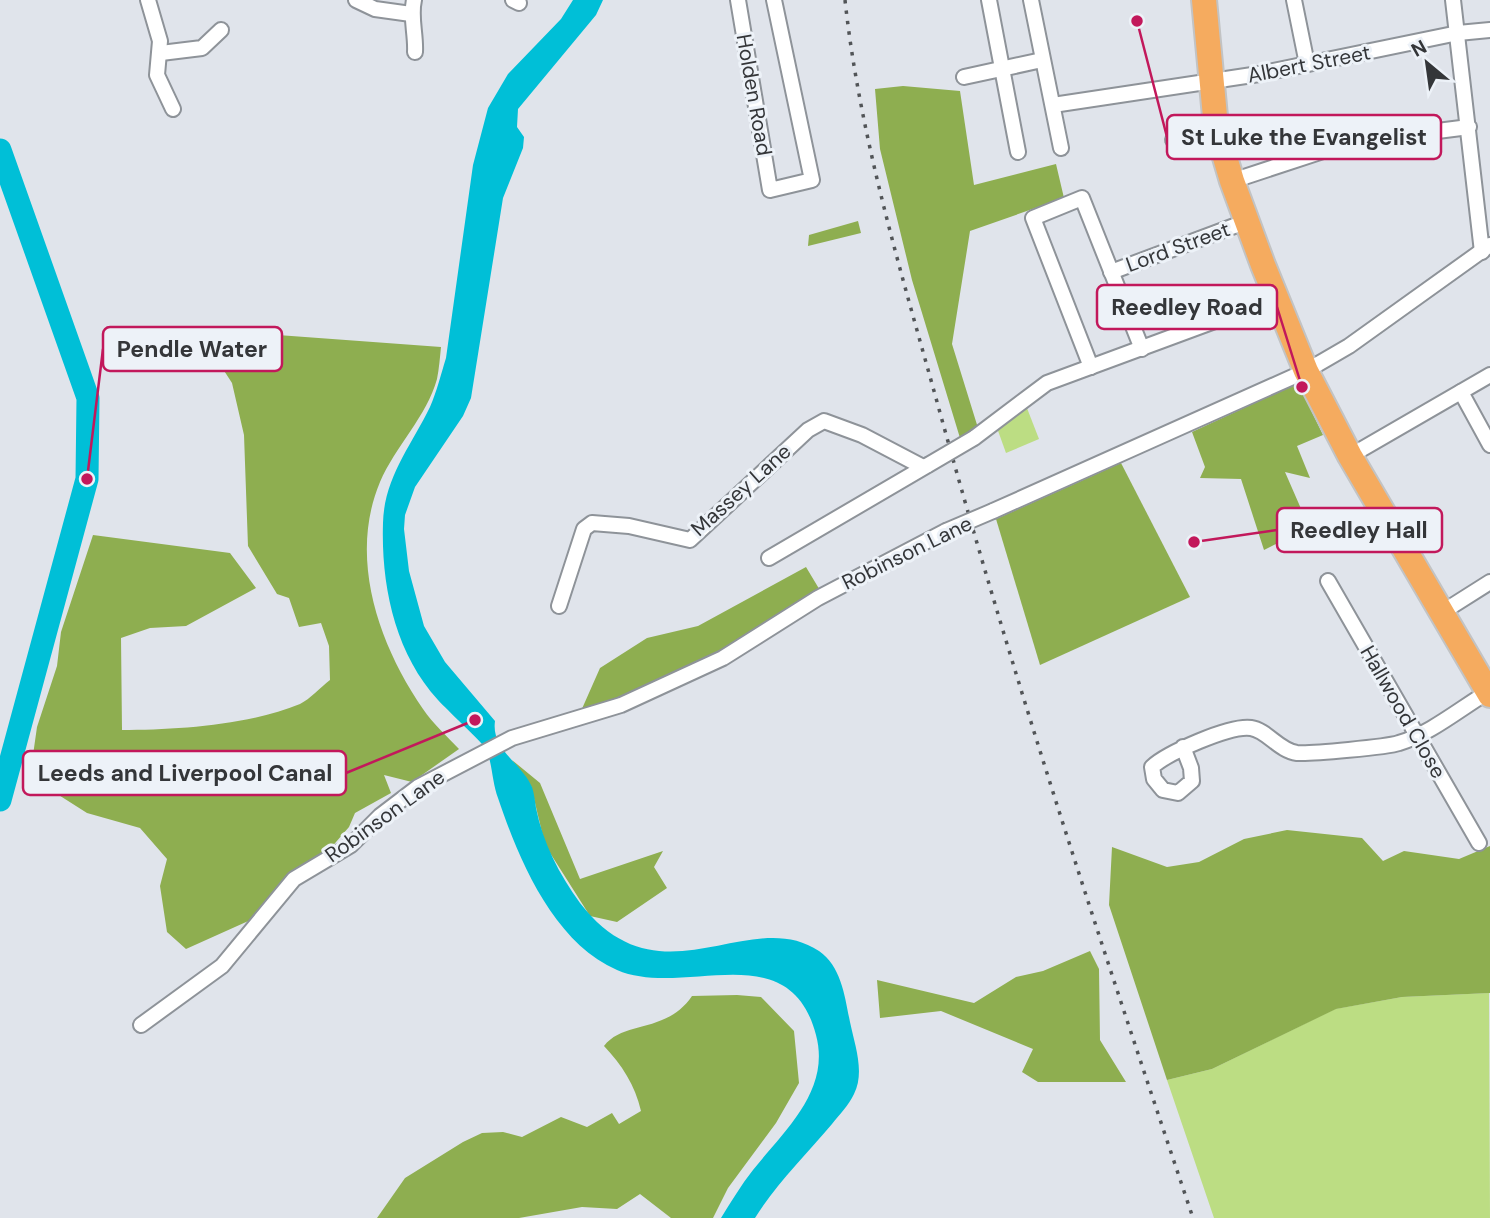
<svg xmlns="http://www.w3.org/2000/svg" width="1490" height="1218" font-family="'DM Sans',sans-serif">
  <rect width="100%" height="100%" fill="#e0e4eb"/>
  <g fill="#bcdd83">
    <path d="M1025 403 1039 439 1006 453 997 428Z"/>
    <path d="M1489 993 1490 1218H1214L1167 1080 1212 1069 1335 1009 1402 997Z"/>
  </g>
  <g fill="#8eae50">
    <path d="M903 86 960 91 974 185 1056 164 1064 198 970 231 952 344 978 428 960 438 912 280 880 149 875 89Z"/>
    <path d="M858 221 861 233 808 246 809 235Z"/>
    <path d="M197 329 441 347C440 357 439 369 437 379 427 416 395 447 380 482 348 558 379 645 423 709 433 724 447 736 459 749L412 782 384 775 391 793 355 813 349 827 323 857 287 877 255 918 186 949 167 932 160 886 167 859 140 828 87 813 54 792 32 762 37 727 57 666 61 632 93 535 230 553 256 588 186 626 150 628 121 638 122 730C176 730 250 725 300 704 310 699 321 687 330 680L329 646 321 623 299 627 289 598 277 594 248 546 244 435 232 383Z"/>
    <path d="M1298 383 1323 435 1297 446 1310 478 1285 472 1309 527 1264 550 1241 479 1200 478 1205 467 1192 432Z"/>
    <path d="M1121 463 1190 597 1040 665 996 519Z"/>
    <path d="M806 567 821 592 734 645 665 680 581 711 600 668 647 638 698 626Z"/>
    <path d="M512 760 540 783 580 879 663 851 654 867 667 888 617 922 590 916 545 845 531 786Z"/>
    <path d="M1287 830 1362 838 1383 861 1404 851 1459 859 1490 846V993L1402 997 1336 1009 1212 1069 1167 1080 1109 905 1112 847 1167 867 1199 862 1244 839Z"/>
    <path d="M1090 951 1099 969 1100 1040 1126 1082H1038L1022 1072 1033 1049 941 1011 880 1018 877 980 974 1003 1016 977 1043 971Z"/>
    <path d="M737 995 761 997 794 1031 799 1083 776 1123 728 1188 713 1218H671L640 1194 617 1209 582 1207 519 1218H377L405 1178 463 1142 482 1133 503 1132 522 1137 561 1117 587 1127 612 1113 619 1124 641 1111C635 1085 622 1065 604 1046 624 1020 666 1034 692 996Z"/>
  </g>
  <path fill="#00bfd7" d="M573 0H603L596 15 518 109 517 127 524 137 523 148 503 198 471 398 463 416 415 487 405 515 404 529 409 571 424 626 445 662 495 721C491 750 521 762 532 787 534 793 535 801 536 808 543 843 559 874 580 903 660 1007 749 904 819 951 842 967 845 998 850 1022 855 1046 865 1072 854 1094 849 1105 839 1115 832 1124 806 1155 776 1184 755 1218H721C731 1202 741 1185 753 1170 784 1131 831 1091 816 1035 789 932 684 999 617 970 553 942 519 860 498 798 492 782 492 761 486 749 483 743 446 709 438 700 395 653 381 586 383 523 384 478 411 446 430 407 437 391 441 374 446 358L473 165 488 108 508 74 561 19Z"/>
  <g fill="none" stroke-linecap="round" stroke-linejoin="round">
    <path stroke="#00bfd7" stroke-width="23" d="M0 150 88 398 87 479 0 800"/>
    <g stroke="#8e9399" stroke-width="18">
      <g id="street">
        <path d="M148 0 160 41 157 75 173 109"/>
        <path d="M356 0 375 9 411 14"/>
        <path d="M414 0C410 17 416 34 415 52"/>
        <path d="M513 0 519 3"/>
        <path d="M738 0 770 190 812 180 774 0"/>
        <path d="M989 0 1018 152"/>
        <path d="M1031 0 1061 148"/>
        <path d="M1294 0 1307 64"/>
        <path d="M1453 0 1482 252"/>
        <path d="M161 53 202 48 221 30"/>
        <path d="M964 77 1042 60"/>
        <path d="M1053 105 1259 74 1458 33 1490 30"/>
        <path d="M1173 140 1216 127"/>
        <path d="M1232 181 1323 151 1390 137 1469 127"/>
        <path d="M1111 272 1245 222"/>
        <path d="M1091 367 1033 218 1082 198 1142 349"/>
        <path d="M1461 392 1490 445"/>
        <path d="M974 438 1047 383 1277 298"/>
        <path d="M1350 456 1490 375"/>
        <path d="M993 511 1306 371 1349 346 1490 245"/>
        <path d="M769 558 928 465"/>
        <path d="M1328 581 1479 843"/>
        <path d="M559 606 584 529 592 523 629 526 690 540 808 430 824 421 862 435 923 467"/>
        <path d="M1441 613 1490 582"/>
        <path d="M1183 747 1191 768 1192 781 1178 793 1163 790 1154 779 1152 767C1167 753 1230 725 1251 728 1267 730 1279 751 1297 753 1311 754 1387 747 1399 743 1430 734 1461 708 1488 692"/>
        <path d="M141 1025 222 966 294 879 351 845 380 816 418 787 512 738 621 705 723 658 818 598 946 531"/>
      </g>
    </g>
    <g stroke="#c2c3c4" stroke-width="28">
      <path id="highway" d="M1204 0 1216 127 1232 181 1263 265 1306 371 1350 456 1490 695"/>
    </g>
    <use href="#street" stroke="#fff" stroke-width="14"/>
    <use href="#highway" stroke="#f5ab5f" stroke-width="24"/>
    <path stroke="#515457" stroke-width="3.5" stroke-dasharray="3.5 7" stroke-linecap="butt" d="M845 0C860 139 902 275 939 409 1014 682 1103 950 1193 1218"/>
    <g stroke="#8e9399" stroke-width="18" stroke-linecap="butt">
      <g id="street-bridge">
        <path d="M928 465 974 438"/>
        <path d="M946 531 993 511"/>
      </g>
    </g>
    <use href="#street-bridge" stroke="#fff" stroke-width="14"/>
  </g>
  <g text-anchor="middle" stroke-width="6" stroke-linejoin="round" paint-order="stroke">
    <g font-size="21" fill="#343639" stroke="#edf2f8">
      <text transform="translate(1309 64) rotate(-11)" y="7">Albert Street</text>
      <text transform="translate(754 95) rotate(80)" y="7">Holden Road</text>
      <text transform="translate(1178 247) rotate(-20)" y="7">Lord Street</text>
      <text transform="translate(741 490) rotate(-42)" y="7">Massey Lane</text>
      <text transform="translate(907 553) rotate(-26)" y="7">Robinson Lane</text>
      <text transform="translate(1403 712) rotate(60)" y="7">Hallwood Close</text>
      <text transform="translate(385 816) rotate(-36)" y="7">Robinson Lane</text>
    </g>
  </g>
  <path fill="none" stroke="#c2185b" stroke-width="2.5" d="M1137 21L1167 137M1302 387L1277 307M87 479L103 349M1194 542L1277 530M475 720L346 773"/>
  <g fill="#c2185b" stroke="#edf2f8" stroke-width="2.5">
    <circle cx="1137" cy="21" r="7"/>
    <circle cx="1302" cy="387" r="7"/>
    <circle cx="87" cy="479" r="7"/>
    <circle cx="1194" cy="542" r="7"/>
    <circle cx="475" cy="720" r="7"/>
  </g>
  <g fill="#edf2f8" stroke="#c2185b" stroke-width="2.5">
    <rect x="1167" y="115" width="274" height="44" rx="7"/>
    <rect x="1097" y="285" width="180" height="44" rx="7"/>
    <rect x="103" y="327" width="179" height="44" rx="7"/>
    <rect x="1277" y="508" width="165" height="44" rx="7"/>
    <rect x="23" y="751" width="323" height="44" rx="7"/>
  </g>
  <g font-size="23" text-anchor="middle" font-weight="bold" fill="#343639">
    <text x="1304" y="145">St Luke the Evangelist</text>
    <text x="1187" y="315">Reedley Road</text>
    <text x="192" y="357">Pendle Water</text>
    <text x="1359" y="538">Reedley Hall</text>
    <text x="185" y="781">Leeds and Liverpool Canal</text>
  </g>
  <g transform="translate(1427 63) rotate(331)" stroke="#edf2f8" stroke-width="5" paint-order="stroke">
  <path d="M0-5L12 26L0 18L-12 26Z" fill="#343639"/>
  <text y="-10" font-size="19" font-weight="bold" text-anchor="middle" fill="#343639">N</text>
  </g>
</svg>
